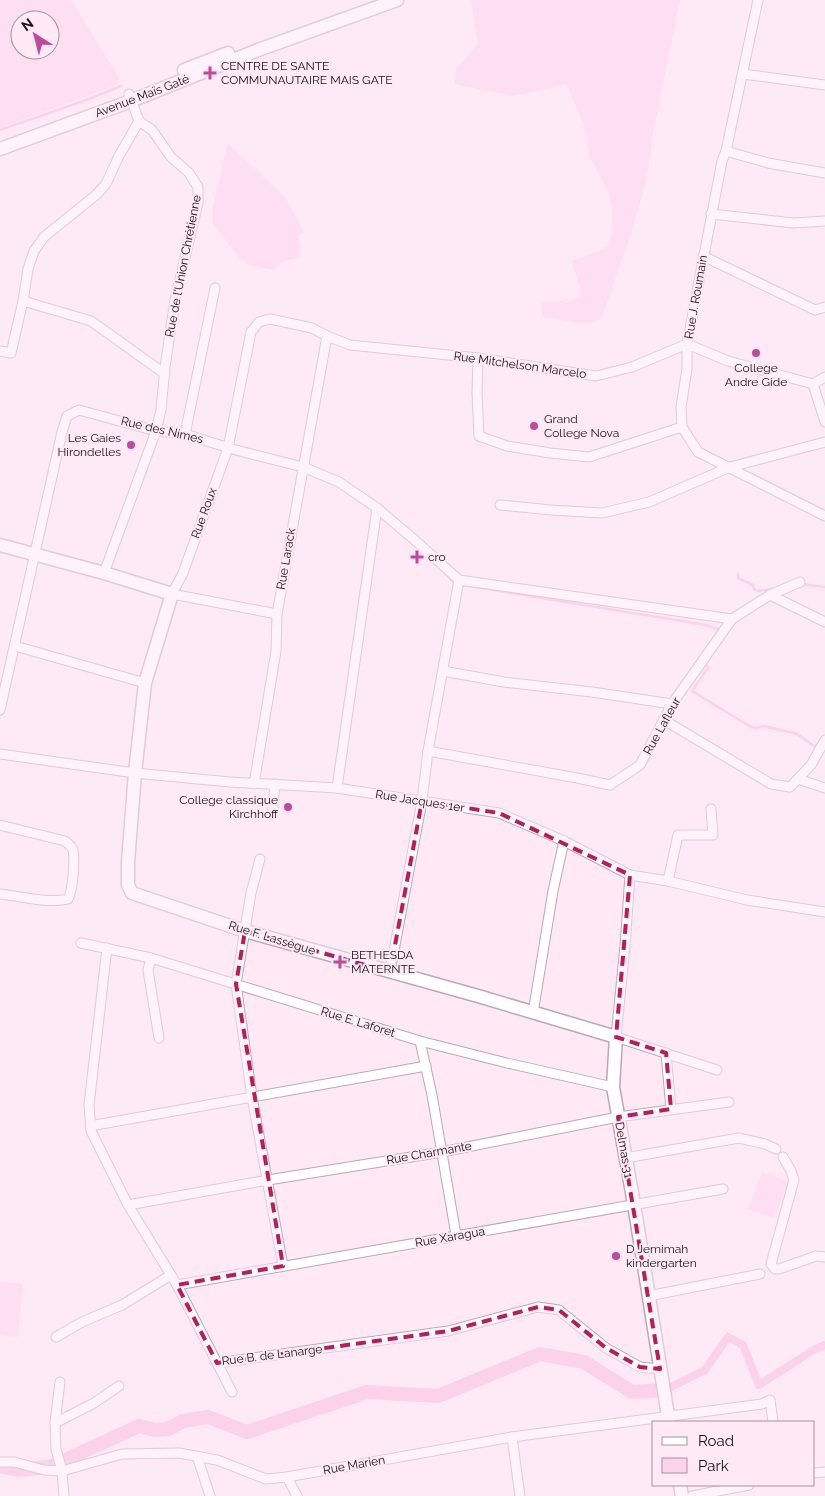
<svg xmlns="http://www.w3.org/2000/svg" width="825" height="1496" font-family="Raleway,sans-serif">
  <rect width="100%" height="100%" fill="#fee9f5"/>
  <g fill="#fdd2ea" fill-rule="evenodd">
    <path d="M0 0H71L119 78 117 85 0 128ZM20 20H50V50H20Z"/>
    <path d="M471 0H680L653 132 647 177 633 228 602 317 592 323H580L543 317 542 303 563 301 567 303 582 295 572 261 608 247 612 234 613 212 609 194 590 157 584 125 567 84 514 96 455 84 456 69 478 44Z"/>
    <path d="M228 143 286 199 304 232 298 236 300 257 285 261 274 270 249 265 236 254 213 223V206Z"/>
    <path d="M762 1172 788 1182 774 1218 748 1209Z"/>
    <path d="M0 1282 23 1284 18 1337 0 1335Z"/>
  </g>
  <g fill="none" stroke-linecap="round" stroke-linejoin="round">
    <g stroke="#fab5de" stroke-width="2.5">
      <path d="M0 130 89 99 121 86"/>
      <path d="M175 436 206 445"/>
      <path d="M440 568 455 584"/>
      <path d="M738 574V578L753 585 754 589 758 591 777 588"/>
      <path d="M802 584 825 587"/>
      <path d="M463 585 706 625 721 630"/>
      <path d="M705 662 708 668 692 691 751 727 756 728 764 726 797 734 814 746 820 744"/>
    </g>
    <path stroke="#fab5de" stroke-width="8" d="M665 1390 705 1370 728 1337 743 1345 759 1385 815 1349 825 1345"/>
    <path stroke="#fab5de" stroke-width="14" d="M0 1466 18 1470 50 1467 139 1426 155 1430 168 1429 183 1421 208 1417 247 1432 367 1392 438 1396 540 1354 584 1362 632 1392 665 1390"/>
    <g stroke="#c0a6b5" stroke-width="11">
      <g id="street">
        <path d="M758 0 726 151 722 161 687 344V369L681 407 682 427 698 452 825 516"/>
        <path d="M743 74 825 85"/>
        <path d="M726 151 768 163 825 173"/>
        <path d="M711 214 793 223 825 221"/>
        <path d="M703 256 815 310 825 307"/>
        <path d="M23 301 91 321 165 374"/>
        <path d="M0 351 11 353 23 301 28 269 34 251 44 237 97 194 106 184 119 156 139 121"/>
        <path d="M478 358 477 393 479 436 507 446 550 453 589 457 682 427"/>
        <path d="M813 384 825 377"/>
        <path d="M185 434 215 288"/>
        <path d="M500 505 551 510 602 513 649 502 730 467 825 442"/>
        <path d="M104 573 156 431 161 410 165 367 175 300 198 203V187L189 173 171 157 152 130 139 121 129 94"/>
        <path d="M459 580 732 619"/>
        <path d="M770 595 825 622"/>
        <path d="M277 614 172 594 183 573 228 448 251 332 259 322 270 319 312 328 327 336 350 345 478 358 596 376 632 367 687 344 728 361 813 384 825 422"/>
        <path d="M15 646 145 683"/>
        <path d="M443 671 504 682 592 692 672 704"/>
        <path d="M0 710 62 432 67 416 79 410 156 431 185 434 232 449 303 467 339 482 377 508 417 542 459 580"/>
        <path d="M664 720 771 784 790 787 811 765 825 740"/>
        <path d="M428 751 577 778 610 785 640 765 672 704 732 619 770 595 800 582"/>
        <path d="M0 754 135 773 230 782 337 788 499 813 564 841 630 875 668 881 747 900 825 912"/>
        <path d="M798 779 825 788"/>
        <path d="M254 784 276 651 277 614 327 336"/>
        <path d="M337 788 377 508"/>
        <path d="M272 815 275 784"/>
        <path d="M0 825 65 841C68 844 71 845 73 850 75 860 73 890 68 899 50 904 19 896 0 894"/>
        <path d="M260 859 251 893 236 984 252 1097 283 1266"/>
        <path d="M630 875 625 946 616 1037 717 1070"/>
        <path d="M668 881 678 835H713L711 809"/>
        <path d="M81 943 151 958 420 1041 507 1063 613 1087"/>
        <path d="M107 948 89 1105 91 1131 128 1205 177 1285 232 1392"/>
        <path d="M151 958 148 970 159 1038"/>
        <path d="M390 972 422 801 428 751 459 580"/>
        <path d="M533 1013 553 891 564 841"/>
        <path d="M420 1041 432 1095 456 1235"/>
        <path d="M666 1053 671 1109"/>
        <path d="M90 1126 426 1066"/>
        <path d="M783 1157 791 1171 794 1180 771 1264 775 1269H779L816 1256 825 1257"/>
        <path d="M625 1158 739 1138 765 1144 776 1149"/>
        <path d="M128 1205 268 1180 442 1152 618 1117 729 1102"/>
        <path d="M177 1285 723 1189"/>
        <path d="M648 1296 760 1274"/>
        <path d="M56 1337 82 1322 122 1305 171 1275"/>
        <path d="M217 1363 448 1331 538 1307 559 1310 606 1348 640 1367 660 1369"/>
        <path d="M60 1382 55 1423 56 1449 62 1471 64 1496"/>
        <path d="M55 1423 94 1403 119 1386"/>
        <path d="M512 1437 520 1496"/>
        <path d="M197 1456 210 1496"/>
        <path d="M0 1462H14L44 1470 62 1471 122 1454 179 1453 217 1460 266 1479 287 1477 512 1437 762 1404 770 1400 773 1422"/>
        <path d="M814 1473 825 1472"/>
        <path d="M287 1477 297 1496"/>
        <path d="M692 1496 749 1485"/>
      </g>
    </g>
    <g stroke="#c0a6b5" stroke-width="15">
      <g id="secondary">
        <path d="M184 70 228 53"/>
        <path d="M0 149 131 101 258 50 397 0"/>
        <path d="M0 545 104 573 172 594 145 683 135 773 128 862V885L132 893 245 931 478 996 616 1037 613 1087 634 1204 669 1422"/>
        <path d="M680 1485 682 1496"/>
      </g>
    </g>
    <use href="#street" stroke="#fff" stroke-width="9"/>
    <use href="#secondary" stroke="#fff" stroke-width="12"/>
  </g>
  <path d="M0 0H825V1496H0ZM422 801 499 813 630 875 616 1037 666 1053 671 1109 618 1117 660 1369 640 1367 606 1348 559 1310 538 1307 448 1331 217 1363 177 1285 283 1266 236 984 245 931 390 972Z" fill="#fee9f5" fill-opacity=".55" fill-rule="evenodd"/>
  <path fill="none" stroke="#c2185b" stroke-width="4" stroke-dasharray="10 6" stroke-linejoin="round" d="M422 801 499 813 630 875 616 1037 666 1053 671 1109 618 1117 660 1369 640 1367 606 1348 559 1310 538 1307 448 1331 217 1363 177 1285 283 1266 236 984 245 931 390 972Z"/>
  <g fill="#c3489a" stroke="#fee9f5" stroke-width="2">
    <path d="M207.5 65.5h5v5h5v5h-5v5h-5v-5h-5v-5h5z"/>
    <circle cx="756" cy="353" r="5"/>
    <circle cx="534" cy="426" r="5"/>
    <circle cx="131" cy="445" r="5"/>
    <path d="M414.5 549.5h5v5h5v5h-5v5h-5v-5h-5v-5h5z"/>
    <circle cx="288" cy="807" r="5"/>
    <path d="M337.5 954.5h5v5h5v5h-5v5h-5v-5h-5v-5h5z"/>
    <circle cx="616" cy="1256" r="5"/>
  </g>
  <g text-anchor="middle" stroke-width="4" stroke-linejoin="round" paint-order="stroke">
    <g font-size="12" fill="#1a1117" stroke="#fee9f5" text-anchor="start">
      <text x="221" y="70">CENTRE DE SANTE<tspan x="221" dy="14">COMMUNAUTAIRE MAIS GATE</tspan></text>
      <text x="756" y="372" text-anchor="middle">College<tspan x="756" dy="14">Andre Gide</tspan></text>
      <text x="544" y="423">Grand<tspan x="544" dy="14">College Nova</tspan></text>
      <text x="121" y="442" text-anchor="end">Les Gaies<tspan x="121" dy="14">Hirondelles</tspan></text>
      <text x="428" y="561">cro</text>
      <text x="278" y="804" text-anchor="end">College classique<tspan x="278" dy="14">Kirchhoff</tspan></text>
      <text x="351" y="959">BETHESDA<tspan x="351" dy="14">MATERNTE</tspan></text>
      <text x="626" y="1253">D Jemimah<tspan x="626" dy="14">kindergarten</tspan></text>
    </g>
    <g font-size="12" fill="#1a1117" stroke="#fee9f5">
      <text transform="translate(142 96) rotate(-21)" y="4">Avenue Maïs Gaté</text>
      <text transform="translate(183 266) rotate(-79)" y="4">Rue de l'Union Chrétienne</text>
      <text transform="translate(696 297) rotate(-80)" y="4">Rue J. Roumain</text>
      <text transform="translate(520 365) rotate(8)" y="4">Rue Mitchelson Marcelo</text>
      <text transform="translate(162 430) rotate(13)" y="4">Rue des Nimes</text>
      <text transform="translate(204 513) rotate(-70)" y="4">Rue Roux</text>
      <text transform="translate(286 559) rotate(-80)" y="4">Rue Larack</text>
      <text transform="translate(662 726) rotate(-61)" y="4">Rue Lafleur</text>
      <text transform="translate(420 801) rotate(9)" y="4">Rue Jacques 1er</text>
      <text transform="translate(272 938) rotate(17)" y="4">Rue F. Lassègue</text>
      <text transform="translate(358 1022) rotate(17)" y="4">Rue E. Laforet</text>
      <text transform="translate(624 1150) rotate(80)" y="4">Delmas 31</text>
      <text transform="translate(429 1153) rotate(-10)" y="4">Rue Charmante</text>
      <text transform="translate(450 1237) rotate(-10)" y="4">Rue Xaragua</text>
      <text transform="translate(272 1355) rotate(-7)" y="4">Rue B. de Lanarge</text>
      <text transform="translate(354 1465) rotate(-10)" y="4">Rue Marien</text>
    </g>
  </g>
  <rect x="652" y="1421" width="162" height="65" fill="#fee9f5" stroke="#a3939c"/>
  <rect x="662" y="1437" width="25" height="8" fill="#ffffff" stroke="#a3939c"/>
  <text x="698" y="1446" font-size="15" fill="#1a1117">Road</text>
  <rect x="662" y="1458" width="25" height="15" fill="#fdd2ea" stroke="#a3939c"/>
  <text x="698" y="1471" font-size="15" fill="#1a1117">Park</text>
  <g transform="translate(35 35) rotate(324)"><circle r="24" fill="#fee9f5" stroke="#a3939c"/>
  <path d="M0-4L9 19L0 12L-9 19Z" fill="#c3489a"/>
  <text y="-8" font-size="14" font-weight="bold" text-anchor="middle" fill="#1a1117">N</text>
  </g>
</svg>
